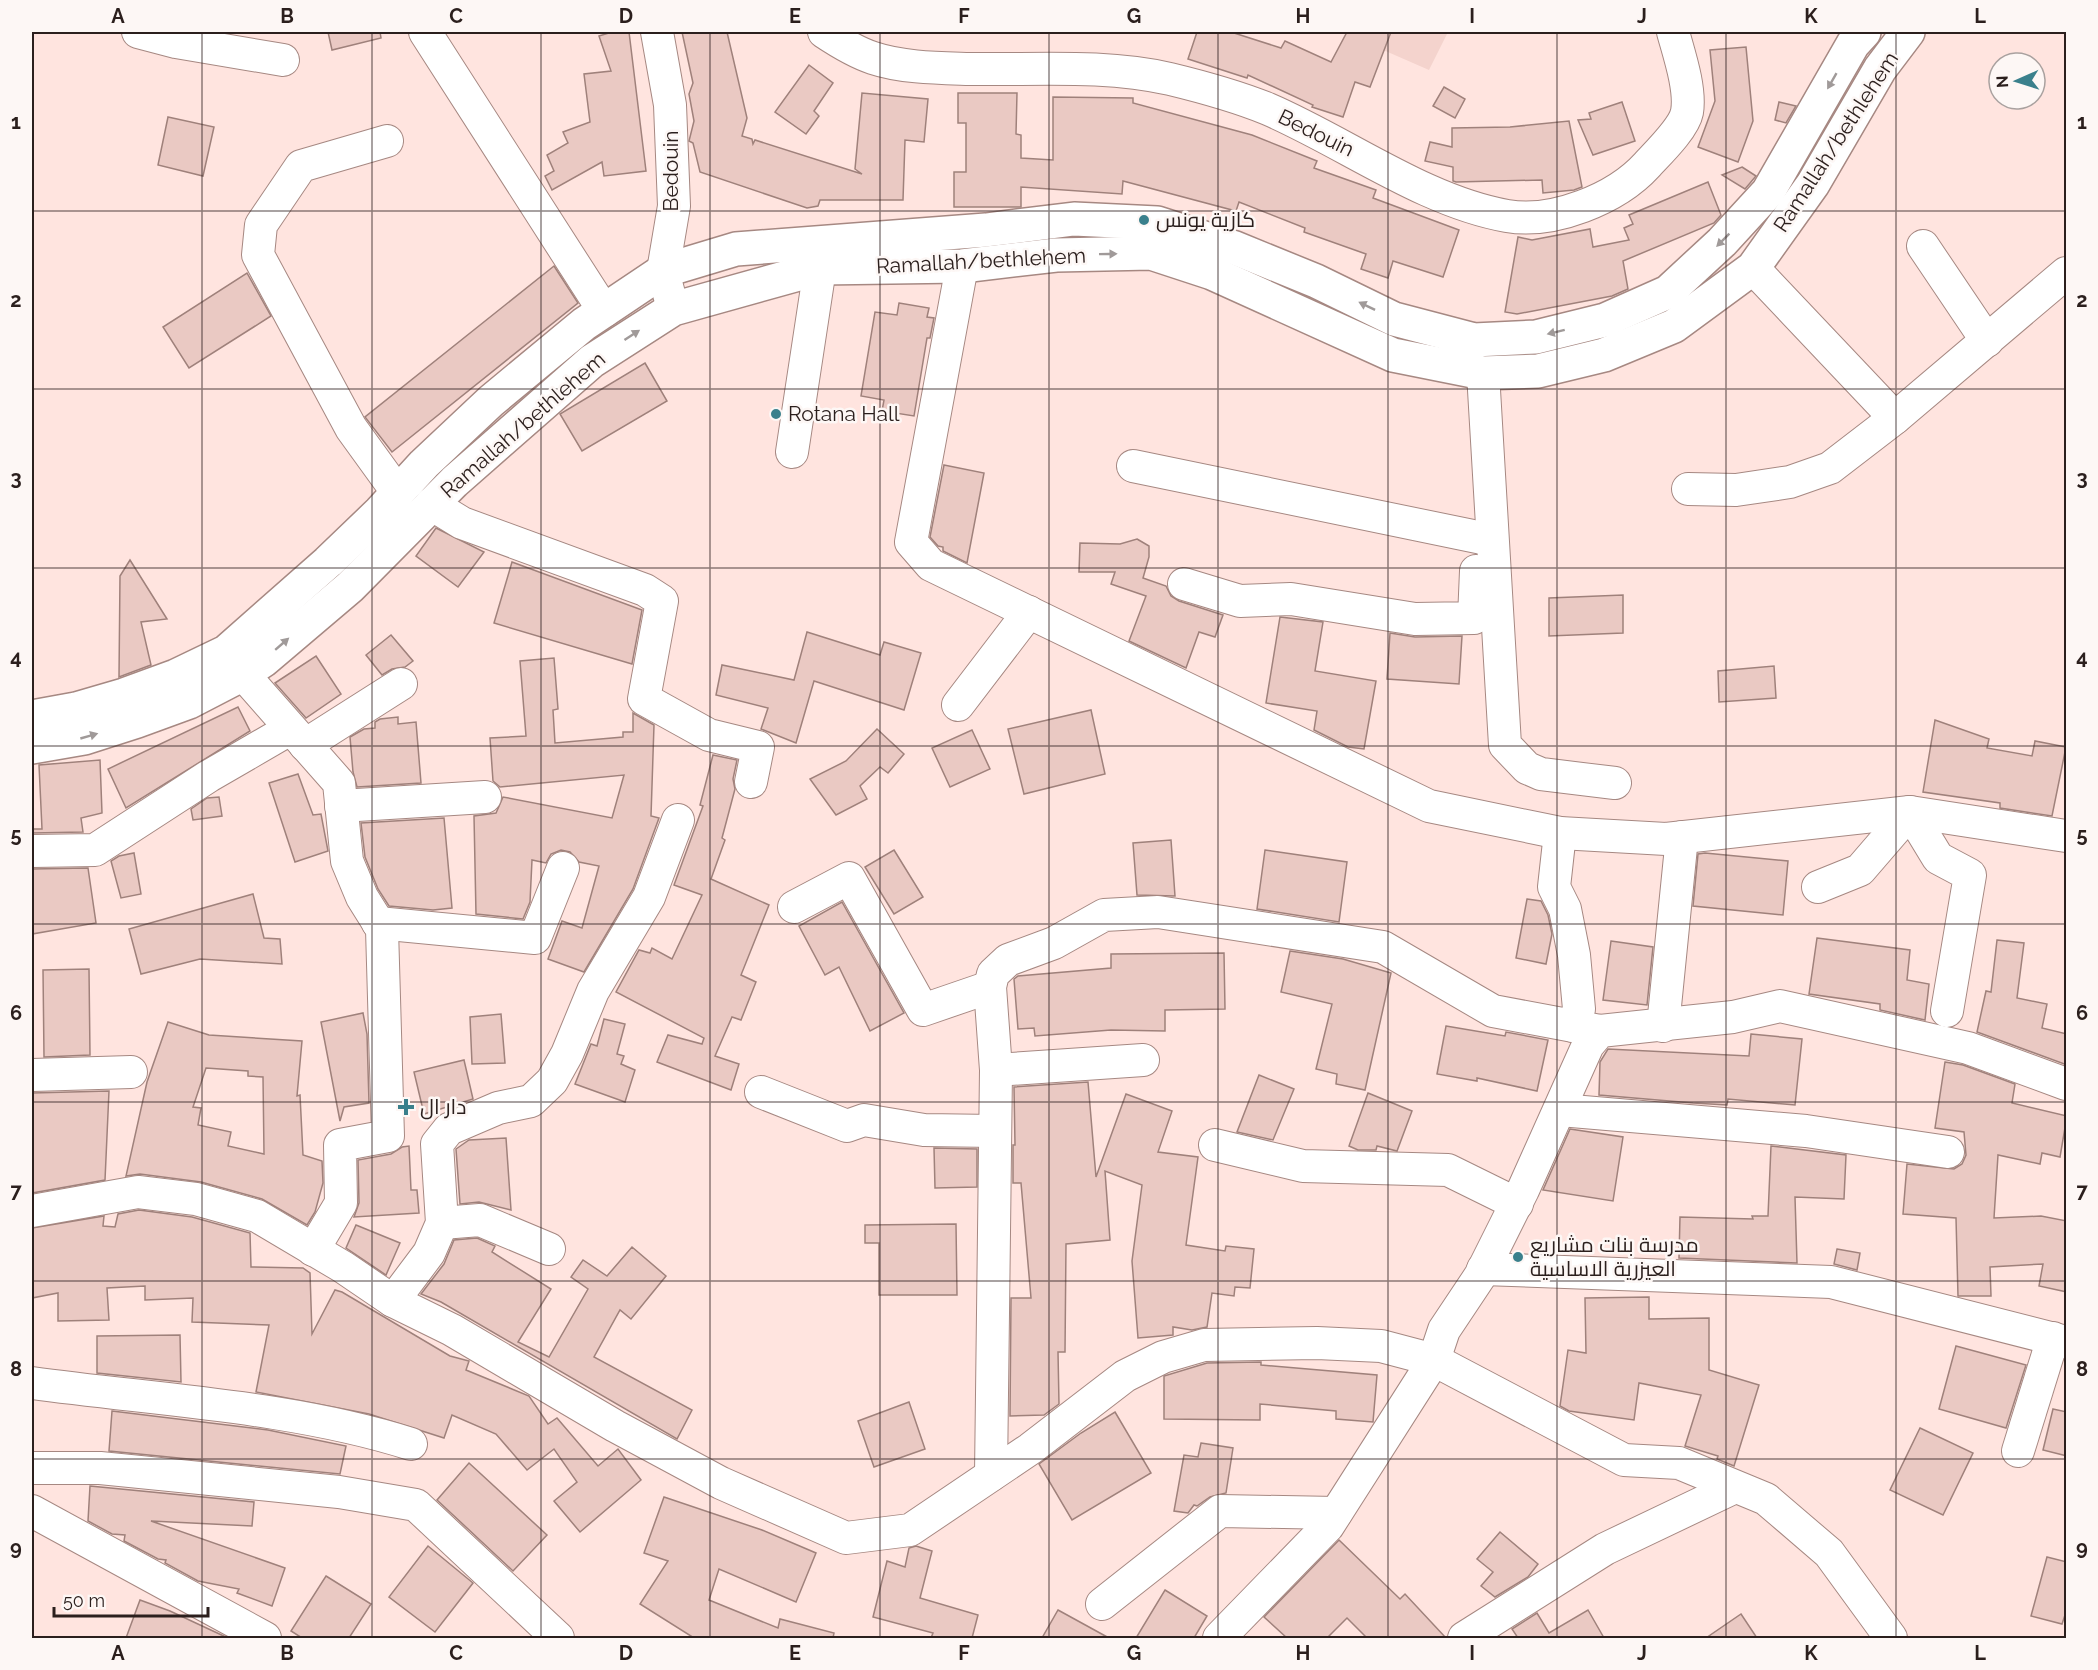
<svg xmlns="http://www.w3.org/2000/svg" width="2098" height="1670" font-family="Raleway,Cairo,sans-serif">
  <rect width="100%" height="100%" fill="#ffe4df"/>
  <path fill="#f4d3cd" d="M1342 32H1448L1429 70Z"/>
  <g fill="#eac9c3" stroke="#9f817b" stroke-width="1.5" fill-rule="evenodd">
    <path d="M328 32H380L381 38 332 50Z"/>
    <path d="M612 32H629L646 171 604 176 602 162 552 190 545 176 554 171 547 155 568 143 563 132 590 122 584 74 611 71 599 36Z"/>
    <path d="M682 32H727L747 118 742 136 752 139 753 144 755 140 862 174 855 169 862 93 928 99 924 142 905 140 903 200H820L818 206 807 208 700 172 693 143 689 141 694 121 689 94 693 83Z"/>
    <path d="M1197 32H1231L1281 48 1285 41 1331 62 1347 32H1391L1370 87 1355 82 1343 117 1312 107 1313 105 1248 75 1247 78 1188 59Z"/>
    <path d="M1746 47 1753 121 1738 162 1698 147 1715 101 1710 50Z"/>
    <path d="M809 65 833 83 814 111 819 116 806 134 775 112Z"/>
    <path d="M1444 87 1465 99 1455 118 1433 106Z"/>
    <path d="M958 93H1017L1016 134 1021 135V158L1053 160V97L1133 98V103L1252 135 1317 161 1314 168 1376 190 1373 198 1459 230 1443 277 1393 261 1388 278 1361 269 1366 254 1304 232 1305 228 1239 202 1236 211 1123 181 1122 194 1021 187V207H954V172H966V123H958Z"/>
    <path d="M1622 102 1635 141 1593 155 1578 120 1591 119 1589 113Z"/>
    <path d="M1779 102 1796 106 1786 123 1775 120Z"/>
    <path d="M168 117 214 127 203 176 158 165Z"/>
    <path d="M1569 121 1582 187 1574 190 1543 193 1542 180 1456 182 1453 181V167L1425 161 1430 142 1452 147V128L1510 127Z"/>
    <path d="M1742 167 1756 176 1745 189 1722 175Z"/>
    <path d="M1708 182 1721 215 1714 223 1623 261 1628 289 1612 296 1517 314 1505 312 1518 237 1532 240 1590 229 1593 247 1629 240 1624 228 1633 224 1629 215Z"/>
    <path d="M554 266 578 303 392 452 365 417Z"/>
    <path d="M247 273 271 316 189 368 163 327Z"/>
    <path d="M899 303 929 308 927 317 934 318 930 338H927L914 416 882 411 884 400 861 396 875 312 897 315Z"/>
    <path d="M645 363 667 401 582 451 560 414Z"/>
    <path d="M944 465 984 473 967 563 943 551V547L938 546 930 537Z"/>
    <path d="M436 528 484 552 458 587 416 556Z"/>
    <path d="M1137 539 1149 546V557L1143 578 1166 586 1171 596 1179 601 1223 615 1215 637 1199 632 1186 668 1129 641 1146 596 1111 584 1115 572H1079L1080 543 1120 544Z"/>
    <path d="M130 560 167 619 141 622 151 665 119 677 120 576Z"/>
    <path d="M512 562 642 610 632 664 494 623Z"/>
    <path d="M1623 595V633L1549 636V598Z"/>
    <path d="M1280 617 1323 622 1315 671 1376 681 1364 749 1348 747 1314 730 1317 711 1266 703Z"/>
    <path d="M807 632 880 655 884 642 921 653 904 710 814 681 796 743 761 729 768 708 716 695 722 665 794 680Z"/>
    <path d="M1390 633 1415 637 1462 636 1459 684 1387 679Z"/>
    <path d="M391 635 413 661 405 667 392 669 382 675 366 655Z"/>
    <path d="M316 656 341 694 306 718 275 683Z"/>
    <path d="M554 658 558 709 553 710 555 743 623 737V732H633V713L654 725 651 816 659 818 633 889 584 972 548 959 562 921 582 928 599 866 579 862 570 852 561 850 551 854 546 863 532 860 530 902 523 919 476 914 474 816 496 813 503 797 612 818 624 775 500 787 493 781 490 738 526 736 520 661Z"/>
    <path d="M1774 666 1776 698 1719 702 1718 671Z"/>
    <path d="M238 707 250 731 126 808 108 769Z"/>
    <path d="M1091 710 1105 774 1024 794 1008 729Z"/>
    <path d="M398 717V724L416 722 421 783 357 787 353 772 350 737 364 729 375 728V722L380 719Z"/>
    <path d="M1935 720 1989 739 1987 748 2032 756 2035 741 2066 747 2052 816 2000 808V803L1923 792Z"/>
    <path d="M877 729 904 754 888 773 880 767 860 786 867 799 836 815 810 779 846 761Z"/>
    <path d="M972 730 990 769 950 787 932 748Z"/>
    <path d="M713 755 737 760 733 779 735 789 722 838 725 840 711 879 769 905 741 975 756 982 741 1020 732 1017 715 1056 739 1064 731 1090 657 1062 668 1035 702 1044 704 1038 616 992 639 950 650 953 652 948 672 959 702 895 674 885 703 806 700 805Z"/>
    <path d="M100 760 102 813 81 818 83 832 32 833V829H42L39 765Z"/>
    <path d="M298 774 313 815 321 814 328 851 295 862 269 783Z"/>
    <path d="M219 797 222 816 193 820 191 809 207 798Z"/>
    <path d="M444 818 452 908 433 910 389 906 378 889 365 857 361 823Z"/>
    <path d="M1171 840 1175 896 1137 895 1133 843Z"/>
    <path d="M894 850 923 897 894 914 865 867Z"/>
    <path d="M1265 850 1347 862 1339 922 1257 909Z"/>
    <path d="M134 853 141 894 121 898 111 861 119 856Z"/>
    <path d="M1705 853 1788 861 1783 915 1693 906 1698 854Z"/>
    <path d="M88 868 96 923 32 934V869Z"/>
    <path d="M253 894 264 938 280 939 282 964 200 959 141 974 129 929Z"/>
    <path d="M1527 899 1541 901 1548 915 1552 934 1546 964 1516 958Z"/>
    <path d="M842 902 904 1013 870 1031 839 967 825 975 799 926Z"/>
    <path d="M1817 938 1910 950 1907 980 1929 984 1925 1020 1880 1010V1004L1809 994Z"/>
    <path d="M1997 940 2024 943 2017 998 2047 1004 2042 1028 2067 1034V1065L1977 1032 1986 991 1991 992Z"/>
    <path d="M1611 941 1653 947 1647 1005 1603 1000Z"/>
    <path d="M1290 951 1343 959 1391 973 1365 1090 1336 1084 1337 1074 1316 1069 1332 1004 1281 992Z"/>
    <path d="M1224 953 1225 1009 1165 1010V1031L1111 1030 1035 1036 1034 1028 1018 1029 1014 979 1018 976 1111 968V954Z"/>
    <path d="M89 969 90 1055 44 1057 43 970Z"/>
    <path d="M363 1013 367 1034 369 1103 344 1107 340 1121 321 1022Z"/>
    <path d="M501 1014 505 1063 472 1064 470 1017Z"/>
    <path d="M604 1019 625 1024 617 1054 624 1056 621 1064 635 1070 625 1102 575 1084 591 1044 597 1046Z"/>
    <path d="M168 1022 209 1035 302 1041 297 1096 300 1095 303 1155 322 1161 323 1183 315 1212 307 1225 262 1199 201 1182 140 1174 126 1176 147 1082ZM206 1068 248 1071V1076L263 1077 264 1154 228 1146 231 1132 198 1125 201 1108 193 1107Z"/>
    <path d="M1446 1026 1505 1036 1506 1032 1548 1040 1537 1091 1477 1078V1081L1437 1074Z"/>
    <path d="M1751 1034 1802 1039 1795 1105 1728 1099 1727 1105 1693 1103 1599 1095 1600 1062 1608 1049 1749 1056Z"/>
    <path d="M464 1060 473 1099 424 1114 414 1072Z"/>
    <path d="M1945 1062 1963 1065 2015 1084 2012 1103 2067 1116 2060 1157 2042 1153 2040 1164 1998 1155 1994 1218 2041 1216 2067 1221V1292L2039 1286 2043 1264 1990 1267 1991 1296H1958L1956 1218 1903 1214 1907 1164 1954 1169 1962 1164 1966 1155 1964 1132 1935 1128Z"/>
    <path d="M1259 1075 1294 1089 1273 1140 1237 1132Z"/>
    <path d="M1088 1082 1096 1177 1126 1094 1172 1111 1158 1152 1198 1157 1186 1245 1225 1251 1226 1246 1254 1249 1250 1288 1235 1287 1234 1296 1212 1293 1207 1327 1192 1330 1173 1327V1335L1138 1338 1132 1261 1142 1185 1105 1171 1110 1240 1066 1244 1065 1352H1058L1059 1404 1044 1415 1010 1416 1011 1298H1031L1021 1183H1013V1145H1015L1014 1087Z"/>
    <path d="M109 1091 105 1180 32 1193V1093Z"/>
    <path d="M1368 1093 1412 1111 1397 1151 1377 1146 1376 1150H1358L1349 1146Z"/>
    <path d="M1570 1129 1623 1137 1613 1201 1543 1190Z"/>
    <path d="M506 1138 511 1210 479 1202 460 1204 456 1149 469 1140Z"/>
    <path d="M409 1146 411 1190H417L419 1213 354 1217 359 1203 358 1160 391 1154 402 1147Z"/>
    <path d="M1771 1146 1846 1155 1844 1199 1795 1197 1797 1263 1679 1258 1680 1217 1753 1219 1752 1216H1768Z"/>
    <path d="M934 1148 977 1149V1187L935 1188Z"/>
    <path d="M139 1210 192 1217 250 1233 251 1267 303 1268 310 1273 312 1334 335 1290 342 1292 450 1356 469 1361 466 1370 529 1396 548 1424 557 1418 598 1466 618 1449 641 1480 580 1532 554 1501 577 1482 554 1449 527 1470 496 1434 452 1415 444 1438 369 1414 256 1392 269 1325 192 1322 193 1298 145 1300V1286L107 1288 109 1320 58 1321V1293L32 1298V1228L104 1216 103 1226 115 1227 118 1214Z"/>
    <path d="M956 1224 957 1295H879V1243H865V1225Z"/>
    <path d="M356 1225 400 1243 386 1275 346 1248Z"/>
    <path d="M477 1238 495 1246 492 1252 551 1289 518 1342 549 1357 588 1289 571 1277 583 1260 607 1276 632 1247 666 1276 631 1319 620 1310 594 1357 692 1410 677 1439 441 1302 421 1294 444 1264 454 1240Z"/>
    <path d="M1837 1249 1860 1253 1857 1270 1834 1264Z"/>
    <path d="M1649 1297V1319L1709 1318V1370L1759 1385 1734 1466 1717 1459 1718 1456 1685 1446 1701 1395 1639 1383 1634 1420 1569 1411 1560 1406 1568 1350 1586 1353 1585 1298Z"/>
    <path d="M180 1335 181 1382 97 1373V1336Z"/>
    <path d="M1956 1346 2026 1365 2006 1428 1939 1409Z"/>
    <path d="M1261 1362V1365L1377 1375 1373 1422 1336 1419V1411L1260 1404V1420L1164 1419V1376L1207 1363Z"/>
    <path d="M909 1402 925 1449 874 1467 858 1421Z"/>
    <path d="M2053 1409 2067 1412V1456L2043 1450Z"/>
    <path d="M112 1411 268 1430 346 1446 340 1474 109 1451Z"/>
    <path d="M1115 1412 1151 1473 1072 1520 1039 1464 1081 1433Z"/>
    <path d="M1920 1428 1973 1453 1943 1515 1890 1490Z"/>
    <path d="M1201 1443 1233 1448 1226 1493 1210 1497 1197 1506 1194 1505 1188 1513 1174 1511 1184 1455 1198 1457Z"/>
    <path d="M469 1463 547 1535 513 1571 437 1500Z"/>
    <path d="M90 1486 254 1502 252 1526 151 1521 285 1568 272 1606 237 1593 239 1589 198 1581 165 1563 166 1560 158 1559 124 1541 125 1535 112 1534 88 1521Z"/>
    <path d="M664 1497 762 1530 816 1553 796 1602 719 1569 709 1600 778 1628 780 1619 834 1633 833 1638H694L640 1604 668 1561 644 1553Z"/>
    <path d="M1500 1532 1538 1564 1528 1577 1495 1597 1481 1586 1493 1572 1477 1559Z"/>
    <path d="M1339 1540 1400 1599 1405 1594 1446 1638H1367L1347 1618 1327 1638H1287L1264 1617Z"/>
    <path d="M428 1546 473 1583 435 1632 389 1597Z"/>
    <path d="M916 1546 932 1551 920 1598 978 1615 972 1638H931L933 1633 873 1617 887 1561 905 1567 909 1548Z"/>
    <path d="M2047 1557 2067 1562V1609L2062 1624 2031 1616Z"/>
    <path d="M326 1576 371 1604 349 1638H302L291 1631Z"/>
    <path d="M1165 1590 1207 1616 1194 1638H1136Z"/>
    <path d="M140 1600 170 1611 228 1638H126Z"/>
    <path d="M1058 1610 1109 1638H1042Z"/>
    <path d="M1588 1610 1604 1638H1518L1512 1629 1537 1613 1549 1633Z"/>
    <path d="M1741 1614 1757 1638H1706Z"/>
  </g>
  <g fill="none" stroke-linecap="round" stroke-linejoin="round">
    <g stroke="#a68882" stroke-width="34">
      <g id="minor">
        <path d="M138 32 176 42 283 60"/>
        <path d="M425 32 604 311"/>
        <path d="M657 32 670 105 674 206 663 271 673 309"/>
        <path d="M824 32C839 42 855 52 873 58 903 68 939 68 970 69 1036 70 1105 64 1170 79 1203 87 1236 96 1268 109 1345 142 1423 201 1507 216 1553 224 1616 199 1647 165 1658 153 1684 128 1687 112 1691 89 1679 54 1673 32"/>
        <path d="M387 141 301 166 261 225 258 255 351 428 398 493"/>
        <path d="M1923 246 1987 341"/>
        <path d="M962 266 911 542 931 565 1429 806 1560 833 1666 839 1910 812 2066 836"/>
        <path d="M1753 268 1895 418"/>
        <path d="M1483 373 1505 745 1527 768 1541 774 1615 783"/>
        <path d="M792 452 820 268"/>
        <path d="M1133 466 1492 540"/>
        <path d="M1688 489 1736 490 1790 482 1830 468 1895 418 2066 273"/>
        <path d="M431 504 462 523 645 590 662 601 644 699 709 735 758 747 751 782"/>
        <path d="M1184 584 1240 601 1291 599 1415 619 1474 618 1476 571"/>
        <path d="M243 674 339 783 347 861 362 897 382 929 388 1136 340 1145 341 1203 313 1250"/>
        <path d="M958 705 1029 612"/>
        <path d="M305 745 401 684"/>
        <path d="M341 806 485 797"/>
        <path d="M1560 833 1554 887 1565 909 1574 955 1579 1009 1573 1026"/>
        <path d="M32 851 95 850 209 776 290 729"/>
        <path d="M1818 887 1860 870 1910 812 1938 858 1970 875 1947 1011"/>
        <path d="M794 907 849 878 923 1010 990 987"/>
        <path d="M378 923 535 938 563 868"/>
        <path d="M1663 1026 1682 837"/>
        <path d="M996 1070 1143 1060"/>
        <path d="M32 1075 131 1072"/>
        <path d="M761 1092 847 1126 864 1120 924 1130 995 1131"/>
        <path d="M1560 1110 1806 1131 1948 1152"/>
        <path d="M1215 1145 1303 1166 1448 1170 1517 1204"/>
        <path d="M32 1211 138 1192 196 1199 257 1216 343 1267 393 1301 452 1330 615 1426 721 1483 846 1538 910 1530 1030 1449 1125 1376 1163 1357 1204 1345 1317 1343 1381 1346 1434 1360 1624 1460 1679 1463 1766 1499 1829 1553 1891 1638"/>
        <path d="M442 1223 480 1220 549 1249"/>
        <path d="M1483 1269 1831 1282 2066 1342"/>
        <path d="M393 1301 429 1253 442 1223 437 1144 449 1129 498 1108 531 1101 552 1081 567 1054 593 991 649 897 678 820"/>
        <path d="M32 1383C155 1400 292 1406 411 1444"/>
        <path d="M2018 1451 2053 1338"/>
        <path d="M32 1468H100L339 1492 416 1505 558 1638"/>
        <path d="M991 1475 996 1070 990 987 993 974 1008 960 1054 943 1104 915 1158 912 1383 947 1493 1011 1600 1031"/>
        <path d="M32 1511 265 1638"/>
        <path d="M1102 1604 1220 1511 1336 1513"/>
        <path d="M1219 1638 1328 1526 1434 1360 1444 1330 1480 1276 1523 1190 1588 1045 1600 1031 1733 1017 1780 1006 1968 1048 2066 1084"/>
        <path d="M1464 1638 1605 1549 1735 1487"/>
      </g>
    </g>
    <g stroke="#a68882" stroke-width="36">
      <g id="major">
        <path d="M32 717 76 709 124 695 176 676 226 652 328 562 380 512 424 464 491 401 584 324 663 271 736 249 986 230 1074 219 1157 223 1235 248 1316 281 1394 319 1474 340 1536 337 1605 320 1668 292 1722 242 1768 192 1853 44 1864 32"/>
        <path d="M32 747 84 738 137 721 189 702 243 674 264 660 350 587 454 482 592 361 673 309 820 268 962 266 1056 255 1151 253 1212 273 1393 355 1483 373 1538 371 1604 355 1674 326 1753 268 1813 184 1880 69 1908 32"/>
      </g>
    </g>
    <use href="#minor" stroke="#fff" stroke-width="32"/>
    <use href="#major" stroke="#fff" stroke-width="33"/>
  </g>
  <defs><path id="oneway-solid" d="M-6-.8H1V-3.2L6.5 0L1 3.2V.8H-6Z" transform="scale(1.5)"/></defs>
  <g fill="#a09a99">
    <use href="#oneway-solid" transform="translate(1832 81) rotate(120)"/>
    <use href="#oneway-solid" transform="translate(1723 240) rotate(135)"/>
    <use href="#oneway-solid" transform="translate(1108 254) rotate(-1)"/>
    <use href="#oneway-solid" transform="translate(1367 306) rotate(-154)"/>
    <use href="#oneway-solid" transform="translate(1556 332) rotate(166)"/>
    <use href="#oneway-solid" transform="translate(632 335) rotate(-33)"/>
    <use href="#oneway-solid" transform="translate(282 644) rotate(-41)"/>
    <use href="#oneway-solid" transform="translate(89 736) rotate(-16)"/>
  </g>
  <path fill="none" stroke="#2b1f1d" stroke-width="1.5" stroke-opacity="0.55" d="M202 32V1638M372 32V1638M541 32V1638M710 32V1638M880 32V1638M1049 32V1638M1218 32V1638M1388 32V1638M1557 32V1638M1726 32V1638M1896 32V1638M32 211H2066M32 389H2066M32 568H2066M32 746H2066M32 924H2066M32 1102H2066M32 1281H2066M32 1459H2066"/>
  <g fill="#3a808c" stroke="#fdf7f5" stroke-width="2">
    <circle cx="1144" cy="220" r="6"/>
    <circle cx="776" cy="414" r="6"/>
    <path d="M403 1098h6v6h6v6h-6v6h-6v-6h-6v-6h6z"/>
    <circle cx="1518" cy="1257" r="6"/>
  </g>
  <g text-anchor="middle" stroke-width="5" stroke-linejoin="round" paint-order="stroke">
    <g font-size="21" fill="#2b1f1d" stroke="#fdf7f5">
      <text transform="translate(1316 133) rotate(26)" y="7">Bedouin</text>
      <text transform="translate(1836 142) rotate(-57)" y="7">Ramallah/bethlehem</text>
      <text transform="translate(671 171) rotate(-90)" y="7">Bedouin</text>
      <text transform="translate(981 261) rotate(-3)" y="7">Ramallah/bethlehem</text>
      <text transform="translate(523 425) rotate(-41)" y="7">Ramallah/bethlehem</text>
    </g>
    <g font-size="21" fill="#2b1f1d" stroke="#fdf7f5" text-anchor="start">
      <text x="1156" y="227">كازية يونس</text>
      <text x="788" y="421">Rotana Hall</text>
      <text x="420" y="1114">دار ال</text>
      <text x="1530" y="1252">مدرسة بنات مشاريع<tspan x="1530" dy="24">العيزرية الاساسية</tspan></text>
    </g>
  </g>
  <rect width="2098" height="1670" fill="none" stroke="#fdf7f5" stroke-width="66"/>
  <g transform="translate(2017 81) rotate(267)"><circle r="28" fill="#fdf7f5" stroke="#a9a19f" stroke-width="1.5"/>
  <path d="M0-4.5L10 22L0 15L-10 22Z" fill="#3a808c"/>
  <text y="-9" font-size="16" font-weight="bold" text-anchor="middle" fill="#2b1f1d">N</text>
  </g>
  <path d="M54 1607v9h154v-9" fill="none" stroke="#2b1f1d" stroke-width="3"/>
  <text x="63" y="1607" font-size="18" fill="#2b1f1d" stroke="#fdf7f5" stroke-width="4.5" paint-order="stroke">50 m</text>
  <rect x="33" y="33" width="2032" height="1604" fill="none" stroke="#2b1f1d" stroke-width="2"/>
  <g font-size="20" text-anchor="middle" font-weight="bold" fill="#2b1f1d">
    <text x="118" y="23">A</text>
    <text x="287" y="23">B</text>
    <text x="456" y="23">C</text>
    <text x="626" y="23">D</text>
    <text x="795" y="23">E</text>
    <text x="964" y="23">F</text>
    <text x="1134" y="23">G</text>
    <text x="1303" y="23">H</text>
    <text x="1472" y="23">I</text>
    <text x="1642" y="23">J</text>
    <text x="1811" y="23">K</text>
    <text x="1980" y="23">L</text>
    <text x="16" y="129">1</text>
    <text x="2082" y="129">1</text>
    <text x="16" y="307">2</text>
    <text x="2082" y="307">2</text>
    <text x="16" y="485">3</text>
    <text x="2082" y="485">3</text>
    <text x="16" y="664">4</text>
    <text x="2082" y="664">4</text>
    <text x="16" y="842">5</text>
    <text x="2082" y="842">5</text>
    <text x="16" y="1020">6</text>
    <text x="2082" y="1020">6</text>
    <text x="16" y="1198">7</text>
    <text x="2082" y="1198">7</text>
    <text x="16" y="1376">8</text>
    <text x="2082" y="1376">8</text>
    <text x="16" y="1555">9</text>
    <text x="2082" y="1555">9</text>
    <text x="118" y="1660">A</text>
    <text x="287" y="1660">B</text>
    <text x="456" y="1660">C</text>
    <text x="626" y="1660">D</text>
    <text x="795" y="1660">E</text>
    <text x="964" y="1660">F</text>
    <text x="1134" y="1660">G</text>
    <text x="1303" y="1660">H</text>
    <text x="1472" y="1660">I</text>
    <text x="1642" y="1660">J</text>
    <text x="1811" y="1660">K</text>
    <text x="1980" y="1660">L</text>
  </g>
</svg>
